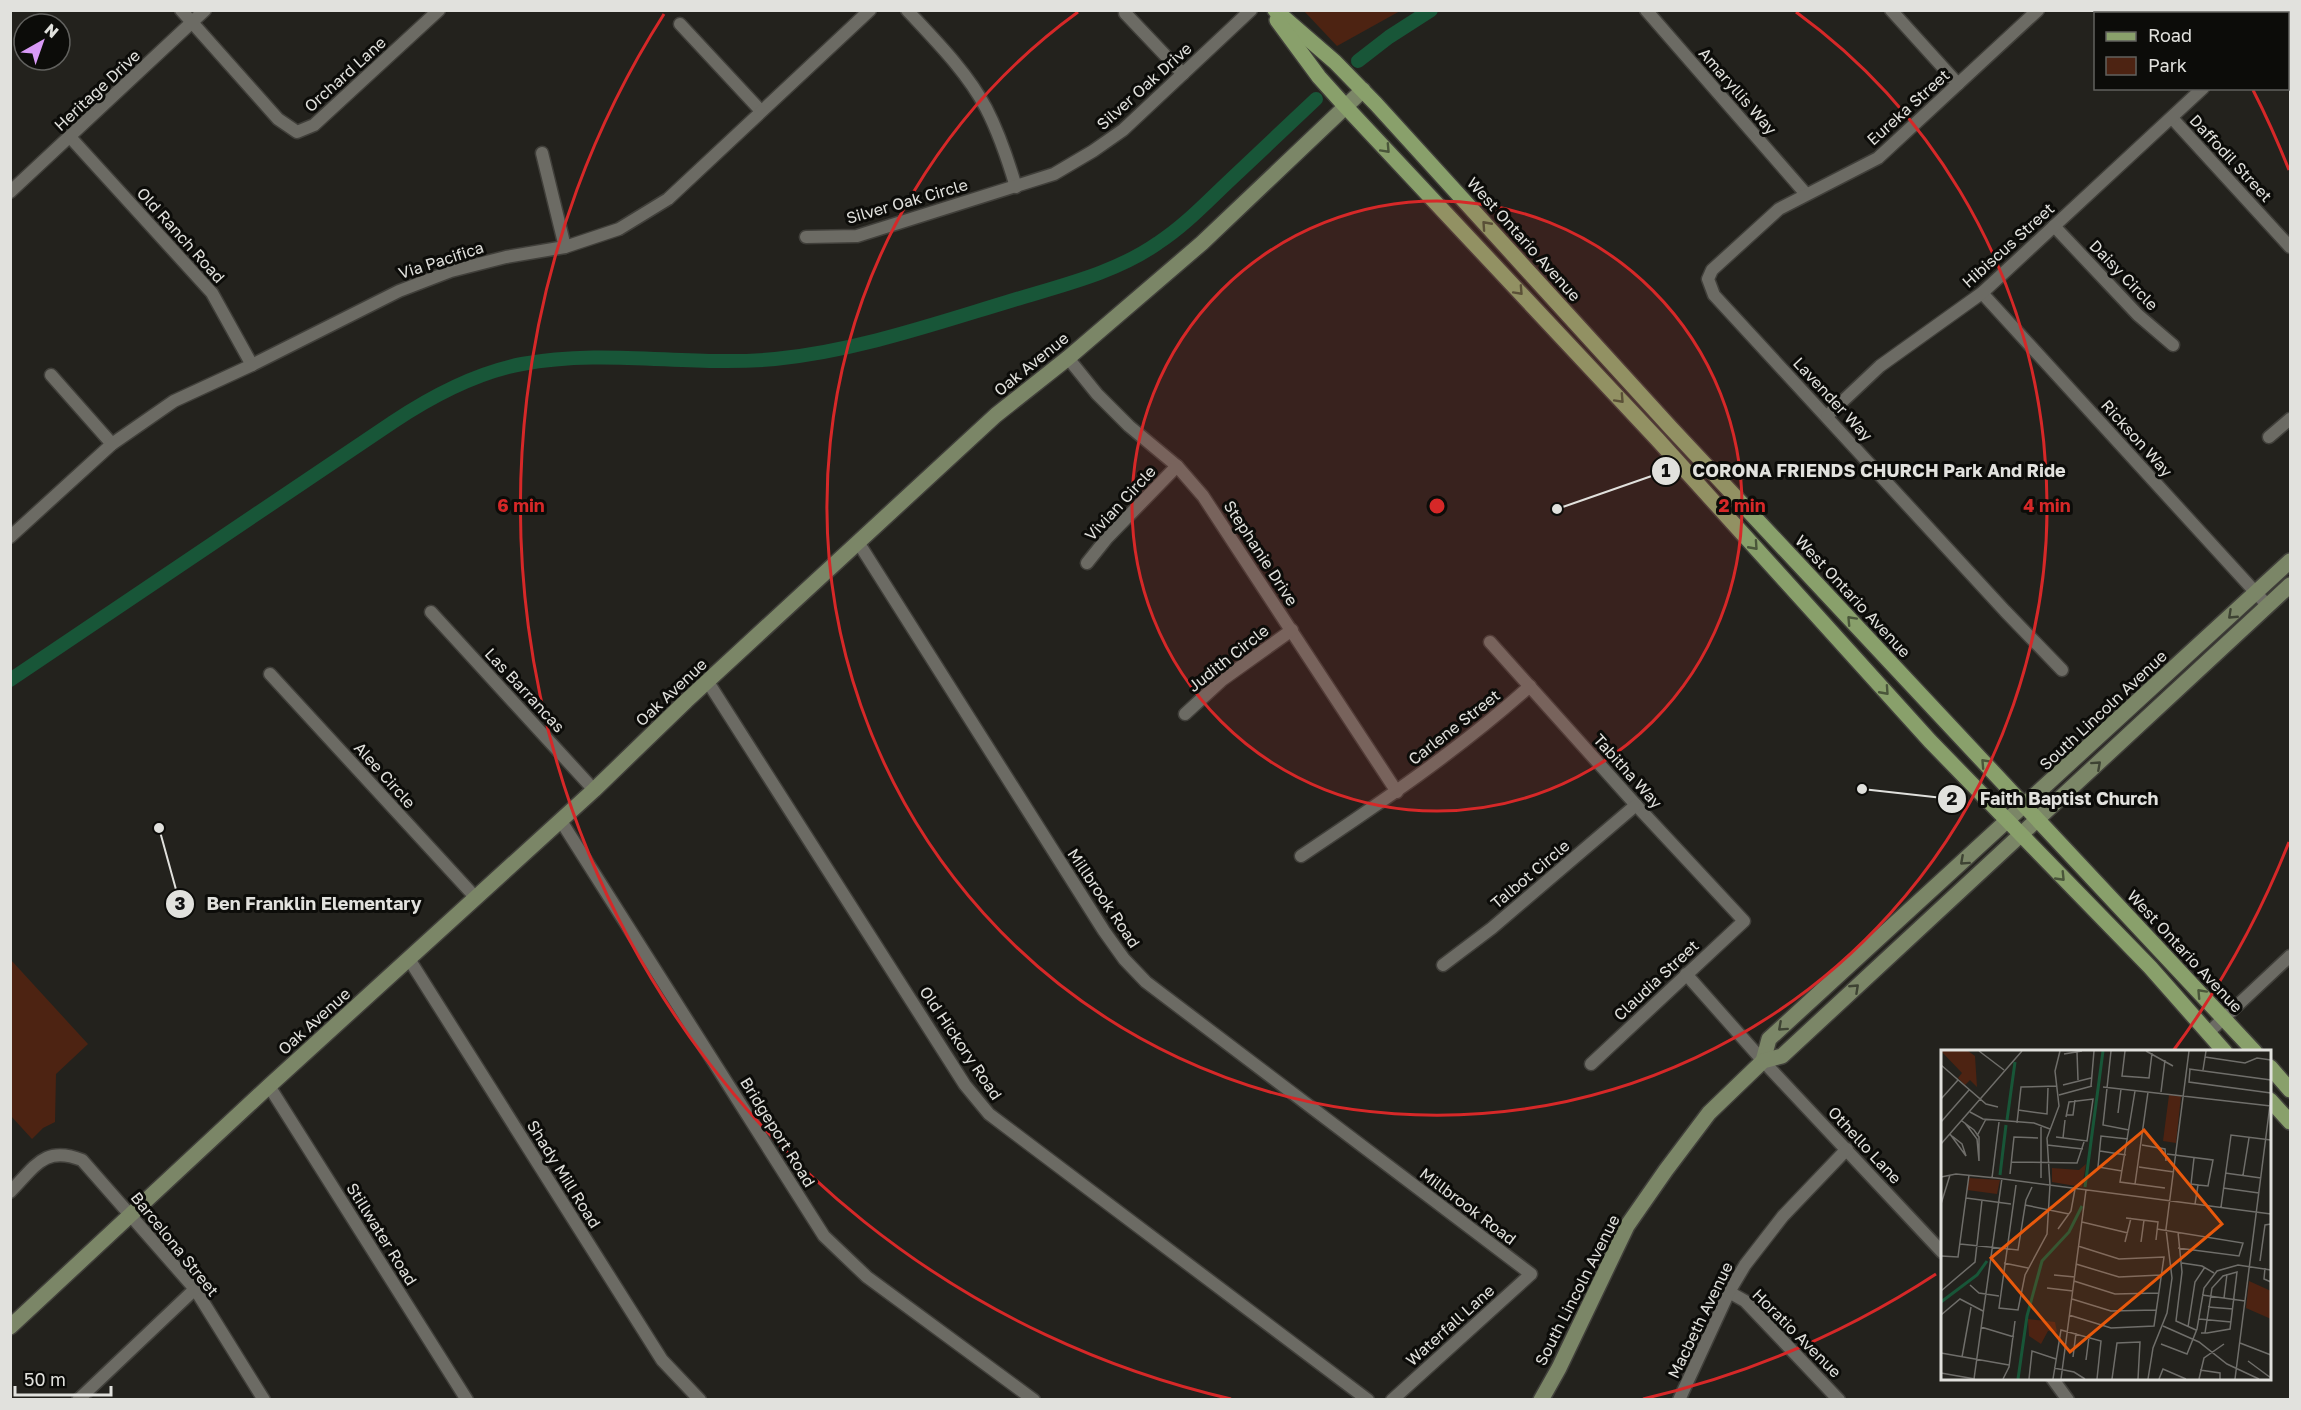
<svg xmlns="http://www.w3.org/2000/svg" width="2301" height="1410" font-family="'Golos Text',sans-serif">
  <rect width="100%" height="100%" fill="#23221d"/>
  <g fill="#4d2312">
    <path d="M1304 11H1400L1337 46Z"/>
    <path d="M11 960 88 1044 56 1074 55 1122 43 1128 32 1139 11 1116Z"/>
  </g>
  <g fill="none" stroke-linecap="round" stroke-linejoin="round">
    <g stroke="#185638" stroke-width="14">
      <path d="M1358 61 1389 37 1431 10"/>
      <path d="M10 680 393 422C432 396 475 373 522 364 605 348 691 367 775 359 855 351 931 325 1007 302 1058 286 1114 274 1158 243 1184 226 1205 204 1227 183 1257 155 1286 127 1316 99"/>
    </g>
    <g stroke="#403f3a" stroke-width="15">
      <g id="street">
        <path d="M181 10 278 119 297 132 314 125 439 10"/>
        <path d="M907 10C935 40 967 72 986 108 999 133 1008 160 1016 187"/>
        <path d="M1646 10 1806 194"/>
        <path d="M1891 10 1958 84"/>
        <path d="M2038 10 1878 158 1779 209 1712 270 1708 279 1714 295 2005 611 2062 670"/>
        <path d="M1125 13 1183 74"/>
        <path d="M2288 15 2290 18"/>
        <path d="M680 24 761 111"/>
        <path d="M2172 118 2290 247"/>
        <path d="M70 137 212 293 252 365"/>
        <path d="M542 153 565 247"/>
        <path d="M10 192 205 10"/>
        <path d="M2054 226 2138 315 2173 345"/>
        <path d="M806 237 857 236 1054 174 1093 151 1123 130 1251 10"/>
        <path d="M1982 293 2268 606"/>
        <path d="M1068 358 1097 394 1129 426 1177 466 1203 496 1397 792"/>
        <path d="M51 375 112 444"/>
        <path d="M1827 416 1880 366 1982 293 2203 88"/>
        <path d="M2269 437 2290 419"/>
        <path d="M10 537 112 444 174 401 252 365 399 291 451 271 506 257 565 247 619 229 668 199 870 10"/>
        <path d="M858 542 1104 931 1124 959 1146 982 1531 1274 1392 1400"/>
        <path d="M1087 563 1107 538 1177 466"/>
        <path d="M431 612 594 790"/>
        <path d="M1490 642 1636 805 1744 921 1591 1064"/>
        <path d="M270 674 476 898"/>
        <path d="M708 682 965 1085 989 1114 1368 1400"/>
        <path d="M1185 714 1222 680 1292 630"/>
        <path d="M561 821 824 1236 867 1277 1034 1400"/>
        <path d="M1301 856C1380 803 1459 750 1530 686"/>
        <path d="M409 959 662 1360 700 1400"/>
        <path d="M1443 965 1492 928 1636 805"/>
        <path d="M1686 974 1763 1061 1942 1252"/>
        <path d="M2208 1033 2290 956"/>
        <path d="M269 1086 467 1400"/>
        <path d="M10 1192C35 1167 44 1145 82 1160L195 1289 264 1400"/>
        <path d="M1729 1292 1745 1301 1839 1400"/>
        <path d="M2052 1378 2068 1400"/>
        <path d="M78 1400 195 1289"/>
        <path d="M1679 1400 1729 1292 1745 1265 1783 1216 1847 1149"/>
      </g>
    </g>
    <g stroke="#403f3a" stroke-width="18">
      <g id="secondary">
        <path d="M1763 1061 1769 1039 2290 561"/>
        <path d="M10 1327 269 1086 594 790 686 701 996 415 1068 358 1202 243 1363 90"/>
        <path d="M1541 1400 1559 1368 1627 1226 1666 1170 1709 1113 1763 1061 1782 1056 2290 585"/>
      </g>
    </g>
    <g stroke="#403f3a" stroke-width="18">
      <g id="primary">
        <path d="M1275 10 1335 62 1376 104 1671 428 2255 1052"/>
        <path d="M1277 20 1319 77 1346 107 1658 440 1930 741 2150 967 2225 1052"/>
        <path d="M2270 1067 2290 1090"/>
        <path d="M2270 1100 2290 1122"/>
      </g>
    </g>
    <use href="#street" stroke="#6c6b64" stroke-width="12"/>
    <use href="#secondary" stroke="#7b8667" stroke-width="15"/>
    <use href="#primary" stroke="#89a06b" stroke-width="15"/>
  </g>
  <defs><path id="oneway-chevron" d="M-2-3.5L2.5 0L-2 3.5" fill="none" stroke-width="1.6" stroke-linecap="round" stroke-linejoin="round" transform="scale(1.5)"/></defs>
  <g stroke="#4a563a">
    <use href="#oneway-chevron" transform="translate(1386 149) rotate(47)"/>
    <use href="#oneway-chevron" transform="translate(1486 225) rotate(-132)"/>
    <use href="#oneway-chevron" transform="translate(1519 291) rotate(47)"/>
    <use href="#oneway-chevron" transform="translate(1620 399) rotate(47)"/>
    <use href="#oneway-chevron" transform="translate(1754 546) rotate(48)"/>
    <use href="#oneway-chevron" transform="translate(1851 620) rotate(-133)"/>
    <use href="#oneway-chevron" transform="translate(1885 691) rotate(48)"/>
    <use href="#oneway-chevron" transform="translate(1985 763) rotate(-133)"/>
    <use href="#oneway-chevron" transform="translate(2061 877) rotate(46)"/>
    <use href="#oneway-chevron" transform="translate(2201 993) rotate(-133)"/>
  </g>
  <g stroke="#3e4333">
    <use href="#oneway-chevron" transform="translate(2232 615) rotate(137)"/>
    <use href="#oneway-chevron" transform="translate(2097 765) rotate(-42)"/>
    <use href="#oneway-chevron" transform="translate(1964 861) rotate(138)"/>
    <use href="#oneway-chevron" transform="translate(1855 988) rotate(-43)"/>
    <use href="#oneway-chevron" transform="translate(1782 1027) rotate(138)"/>
  </g>
  <circle cx="1437" cy="506" r="305" fill="#d62828" fill-opacity=".12"/>
  <g fill="none" stroke="#d62828" stroke-width="3">
    <circle cx="1437" cy="506" r="305"/>
    <path d="M1796 12A610 610 0 1 1 1078 12"/>
    <path d="M2289 842A916 916 0 0 1 2173 1051M1936 1274A916 916 0 0 1 1643 1399M1231 1399A916 916 0 0 1 664 14M2253 90A916 916 0 0 1 2289 170"/>
  </g>
  <g text-anchor="middle" stroke-width="6" stroke-linejoin="round" paint-order="stroke">
    <g font-size="16" fill="#e1e1dd" stroke="#0c0c09">
      <text transform="translate(345 74) rotate(-42)" y="6">Orchard Lane</text>
      <text transform="translate(1144 86) rotate(-42)" y="6">Silver Oak Drive</text>
      <text transform="translate(97 90) rotate(-43)" y="6">Heritage Drive</text>
      <text transform="translate(1738 91) rotate(49)" y="6">Amaryllis Way</text>
      <text transform="translate(1908 107) rotate(-42)" y="6">Eureka Street</text>
      <text transform="translate(2231 158) rotate(47)" y="6">Daffodil Street</text>
      <text transform="translate(907 201) rotate(-16)" y="6">Silver Oak Circle</text>
      <text transform="translate(181 235) rotate(48)" y="6">Old Ranch Road</text>
      <text transform="translate(1524 239) rotate(48)" y="6">West Ontario Avenue</text>
      <text transform="translate(2008 245) rotate(-42)" y="6">Hibiscus Street</text>
      <text transform="translate(441 260) rotate(-18)" y="6">Via Pacifica</text>
      <text transform="translate(2124 275) rotate(46)" y="6">Daisy Circle</text>
      <text transform="translate(1031 364) rotate(-39)" y="6">Oak Avenue</text>
      <text transform="translate(1833 399) rotate(47)" y="6">Lavender Way</text>
      <text transform="translate(2137 438) rotate(48)" y="6">Rickson Way</text>
      <text transform="translate(1120 503) rotate(-47)" y="6">Vivian Circle</text>
      <text transform="translate(1261 553) rotate(57)" y="6">Stephanie Drive</text>
      <text transform="translate(1853 596) rotate(47)" y="6">West Ontario Avenue</text>
      <text transform="translate(1228 658) rotate(-38)" y="6">Judith Circle</text>
      <text transform="translate(525 690) rotate(47)" y="6">Las Barrancas</text>
      <text transform="translate(671 692) rotate(-43)" y="6">Oak Avenue</text>
      <text transform="translate(2103 710) rotate(-43)" y="6">South Lincoln Avenue</text>
      <text transform="translate(1454 727) rotate(-38)" y="6">Carlene Street</text>
      <text transform="translate(1628 771) rotate(48)" y="6">Tabitha Way</text>
      <text transform="translate(385 775) rotate(48)" y="6">Alee Circle</text>
      <text transform="translate(1530 874) rotate(-40)" y="6">Talbot Circle</text>
      <text transform="translate(1104 898) rotate(56)" y="6">Millbrook Road</text>
      <text transform="translate(2185 951) rotate(47)" y="6">West Ontario Avenue</text>
      <text transform="translate(1656 980) rotate(-43)" y="6">Claudia Street</text>
      <text transform="translate(314 1021) rotate(-42)" y="6">Oak Avenue</text>
      <text transform="translate(961 1043) rotate(56)" y="6">Old Hickory Road</text>
      <text transform="translate(778 1132) rotate(58)" y="6">Bridgeport Road</text>
      <text transform="translate(1865 1145) rotate(47)" y="6">Othello Lane</text>
      <text transform="translate(564 1174) rotate(58)" y="6">Shady Mill Road</text>
      <text transform="translate(1468 1206) rotate(37)" y="6">Millbrook Road</text>
      <text transform="translate(382 1234) rotate(58)" y="6">Stillwater Road</text>
      <text transform="translate(175 1244) rotate(51)" y="6">Barcelona Street</text>
      <text transform="translate(1577 1290) rotate(-63)" y="6">South Lincoln Avenue</text>
      <text transform="translate(1700 1320) rotate(-64)" y="6">Macbeth Avenue</text>
      <text transform="translate(1450 1325) rotate(-42)" y="6">Waterfall Lane</text>
      <text transform="translate(1797 1333) rotate(45)" y="6">Horatio Avenue</text>
    </g>
  </g>
  <g transform="translate(1941 1050)">
    <rect width="330" height="330" fill="#23221d"/>
    <path d="M0 1H27L34 6 36 37 29 30 24 35 17 28 21 23ZM228 45 240 46 235 93 222 91ZM145 114 141 137 111 132V118L138 120ZM28 128 59 130 56 144 26 140ZM308 231 330 241V269L305 258ZM87 269 114 272 116 282 107 281 100 294 88 286Z" fill="#4d2312"/>
    <path fill="none" stroke="#185638" stroke-width="3" d="M66 70 74 12M59 125 65 75M144 137 162 1M0 252 36 225 46 211M77 329 86 266 101 211 128 182 141 156"/>
    <path fill="none" stroke="#6f6e6a" stroke-width="1.5" d="M38 1 63 20M170 1 162 75 188 80M184 1 181 26 208 28 211 3M205 1 232 16M136 2 137 30M123 4 141 1M264 7 304 13 316 8 330 10M0 15 45 54 57 57M248 19 330 30M249 19 248 32 330 43M262 20 265 1M122 35 150 28M150 36 153 1M162 37 330 56M194 41 179 132 224 138M220 42 224 10M118 45 151 36M0 49 17 30M77 60 106 64 107 38M29 62 42 69 93 73 109 79M177 63 180 39M126 65H132L134 50M21 71 33 80 38 87V111L36 89 24 73M0 72 28 40M76 73 80 37 116 36M9 84 25 106 21 94 11 86M36 86 45 69M115 87 146 91 152 49 128 52 125 67M122 88 124 70M0 94 81 1M106 95 142 99M201 95 224 99 225 111M159 101 185 105M226 104 272 110 267 136 257 135M253 108 250 134 257 135 254 154M70 112 136 113 143 92M198 117 233 122M181 121 157 117 160 86 187 89M284 123 320 128M69 124 73 87 97 88M302 125 308 88M0 127 15 124 55 128 330 164M51 128 58 72M100 128V75M194 134 207 42M75 135 58 258 77 260 84 225 106 184 109 135M109 135 106 88 118 56 114 21 119 1M282 138 318 143M25 148 70 154M0 154 9 125M84 155 128 164M280 157 290 85 330 90M185 168 217 172 215 190M141 172 187 183M117 179 130 161 134 139M216 179 302 193 298 206 237 198M237 182 241 222 235 271 255 280M184 192 190 168M200 192 203 170M19 194 77 200 85 150 91 137M0 206 17 207 28 125M319 211 324 175 330 174M63 213 87 218M241 213 261 216 273 223M135 214 178 227 220 225M324 218 323 229 330 232M113 225 134 227M133 231 174 244 218 243M29 235 38 243 58 246M106 238 132 241M0 241 34 212 41 150M261 245 304 251M283 248 286 224M131 249 170 261 215 260M267 257 292 259M0 265 19 249 42 261M128 265 170 278 213 276 223 207 178 209 137 196M258 269 290 272M222 276 258 292 286 314 318 329M40 277 73 287M247 277 254 232 264 217M260 283H266L289 279 296 222 282 226 271 238 264 283M299 293 330 305M220 294 246 304 256 279 263 238 276 221 297 215 330 220M0 303 68 315M21 307 30 257M132 307 135 283M145 310 148 287M307 311 330 328M113 318 133 322 144 329M259 320 279 323V329M0 323 34 329M33 329 61 128M62 329 68 317 74 271M88 329 91 301 115 309M112 329 120 280 160 291 156 329M120 329 145 140M171 329 176 293 199 292 197 329M207 329 212 298 226 263 231 228 225 179 248 1M218 329 222 319 245 329M258 329 263 308 283 294M294 329 330 47"/>
    <path fill="#e8590c" fill-opacity="0.15" stroke="#e8590c" stroke-width="3" d="M203 80 281 174 129 302 50 208Z"/>
    <rect width="330" height="330" fill="none" stroke="#e1e1dd" stroke-width="3"/>
  </g>
  <circle cx="1437" cy="506" r="9" fill="#d62828" stroke="#0c0c09" stroke-width="3"/>
  <g font-size="18" text-anchor="middle" font-weight="bold" fill="#d62828" stroke="#0c0c09" stroke-width="6" stroke-linejoin="round" paint-order="stroke">
    <text x="1742" y="512">2 min</text>
    <text x="2047" y="512">4 min</text>
    <text x="521" y="512">6 min</text>
  </g>
  <path fill="none" stroke="#e1e1dd" stroke-width="2" d="M1557 509L1666 471M1862 789L1952 799M159 828L180 904"/>
  <g fill="#e1e1dd" stroke="#0c0c09" stroke-width="2">
    <circle cx="1557" cy="509" r="6"/>
    <circle cx="1862" cy="789" r="6"/>
    <circle cx="159" cy="828" r="6"/>
    <circle cx="1666" cy="471" r="15"/>
    <circle cx="1952" cy="799" r="15"/>
    <circle cx="180" cy="904" r="15"/>
  </g>
  <g font-size="18" text-anchor="middle" font-weight="bold" fill="#111">
    <text x="1666" y="477">1</text>
    <text x="1952" y="805">2</text>
    <text x="180" y="910">3</text>
  </g>
  <g font-size="18" text-anchor="middle" font-weight="bold" fill="#e1e1dd" stroke="#0c0c09" stroke-width="6" stroke-linejoin="round" paint-order="stroke">
    <text x="1879" y="477">CORONA FRIENDS CHURCH Park And Ride</text>
    <text x="2069" y="805">Faith Baptist Church</text>
    <text x="314" y="910">Ben Franklin Elementary</text>
  </g>
  <rect width="2301" height="1410" fill="none" stroke="#e1e1dd" stroke-width="24"/>
  <rect x="2094" y="12" width="195" height="78" fill="#0c0c09" stroke="#61615e" stroke-width="1.5"/>
  <rect x="2106" y="32" width="30" height="9" fill="#89a06b" stroke="#61615e" stroke-width="1.5"/>
  <text x="2148" y="42" font-size="18" fill="#e1e1dd">Road</text>
  <rect x="2106" y="57" width="30" height="18" fill="#4d2312" stroke="#61615e" stroke-width="1.5"/>
  <text x="2148" y="72" font-size="18" fill="#e1e1dd">Park</text>
  <g transform="translate(42 42) rotate(40)"><circle r="28" fill="#0c0c09" stroke="#61615e" stroke-width="1.5"/>
  <path d="M0-4.5L10 22L0 15L-10 22Z" fill="#d99af7"/>
  <text y="-9" font-size="16" font-weight="bold" text-anchor="middle" fill="#e1e1dd">N</text>
  </g>
  <path d="M15 1386v9h96v-9" fill="none" stroke="#e1e1dd" stroke-width="3"/>
  <text x="24" y="1386" font-size="18" fill="#e1e1dd" stroke="#0c0c09" stroke-width="4.5" paint-order="stroke">50 m</text>
</svg>
